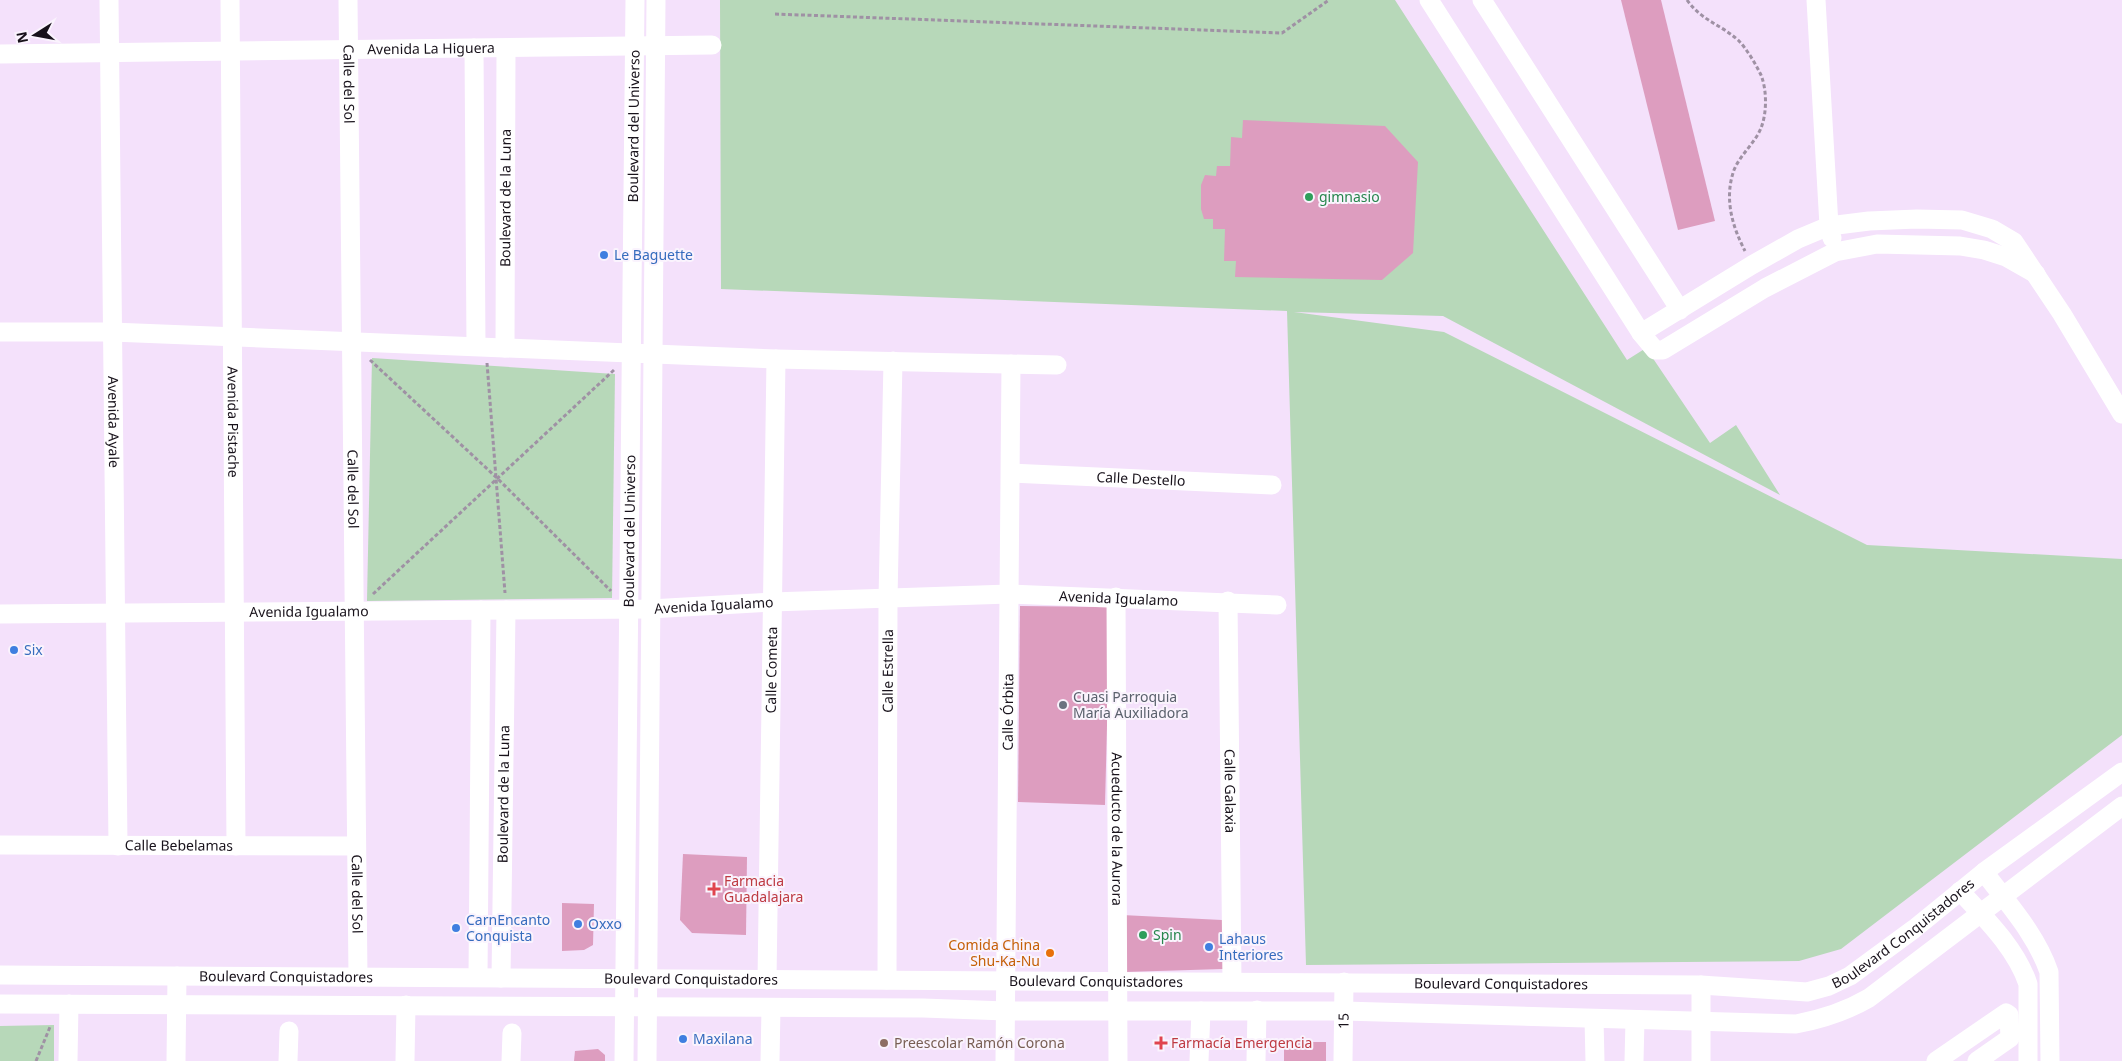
<svg xmlns="http://www.w3.org/2000/svg" width="2122" height="1061" font-family="'Noto Sans',sans-serif">
  <rect width="100%" height="100%" fill="#f4e1fb"/>
  <g fill="#b7d8b9">
    <path d="M720 0H1395L1627 360 1646 348 1710 443 1736 425 1780 495 1443 316 1294 312 1444 332 1867 545 2122 559V735L1841 949 1799 961 1306 965 1287 311 721 289Z"/>
    <path d="M372 358 615 374 612 598 367 601Z"/>
    <path d="M54 1025V1061H0V1026Z"/>
  </g>
  <g fill="#dd9dbf">
    <path d="M1621 0H1661L1715 221 1678 230Z"/>
    <path d="M1243 120 1385 126 1418 162 1413 253 1382 280 1235 277 1236 261H1224L1225 229H1213V219H1204L1201 209V185L1205 175 1216 176 1217 166H1230L1231 137 1242 138Z"/>
    <path d="M1020 606 1110 607 1105 805 1018 802Z"/>
    <path d="M683 854 747 857 746 935 692 933 680 920Z"/>
    <path d="M562 903 594 904 593 945 584 950 562 951Z"/>
    <path d="M1122 915 1222 920 1223 969 1125 972Z"/>
    <rect x="1284" y="1042" width="42" height="19"/>
    <path d="M598 1049 605 1055V1061H574L575 1051Z"/>
  </g>
  <g fill="none" stroke-linecap="round" stroke-linejoin="round">
    <g stroke="#9f91a4" stroke-width="3" stroke-dasharray="4 2.5" stroke-linecap="butt">
      <path d="M1687 0C1702 21 1720 24 1738 40 1747 49 1755 63 1761 75 1767 90 1767 113 1761 128 1755 143 1740 155 1734 170 1724 198 1732 226 1745 251"/>
      <path d="M775 14 1282 33 1329 0"/>
      <path d="M370 360 497 478 611 591"/>
      <path d="M487 363 505 593"/>
      <path d="M373 594 614 370"/>
      <path d="M36 1061 50 1027"/>
    </g>
    <g stroke="#fff" stroke-width="19">
      <path id="s1" d="M109 0 118 846"/>
      <path id="s2" d="M230 0 236 846"/>
      <path id="s3" d="M348 0 358 977"/>
      <path d="M1429 0 1641 333 1655 350H1663L1765 288 1835 252 1877 244 1960 246 1984 250 2006 257 2036 274"/>
      <path d="M1482 0 1680 310"/>
      <path d="M1816 0 1829 226 1832 238"/>
      <path d="M474 48 476 346"/>
      <path id="s4" d="M0 54 712 45"/>
      <path d="M0 332H112L776 359 1057 365"/>
      <path d="M1641 333 1752 265 1798 239 1829 226 1869 221 1917 219 1962 220 1992 229 2014 242 2062 314 2122 414"/>
      <path id="s5" d="M505 348 506 48"/>
      <path id="s6" d="M1011 473 1272 485"/>
      <path id="s7" d="M1116 597 1118 1061"/>
      <path id="s8" d="M1228 601 1232 981"/>
      <path id="s9" d="M0 614 650 609 772 602 1009 594 1277 605"/>
      <path id="s10" d="M0 845 356 846"/>
      <path d="M1984 872C2008 904 2036 934 2049 972L2050 1061"/>
      <path d="M1960 891C1985 918 2016 948 2028 984V1061"/>
      <path id="s11" d="M0 975 1701 985 1807 992 1829 986 1850 976 1914 929 1984 872 2122 772"/>
      <path d="M478 977 481 610"/>
      <path id="s12" d="M501 978 506 610"/>
      <path id="s13" d="M767 980 776 359"/>
      <path id="s14" d="M887 980 888 599 893 361"/>
      <path d="M0 1004 923 1008 1006 1011H1344L1796 1024C1823 1019 1845 1012 1869 998L2122 806"/>
      <path d="M1594 1019 1595 1061"/>
      <path d="M68 1061 69 1004"/>
      <path d="M176 1061 177 976"/>
      <path d="M288 1061 289 1031"/>
      <path d="M405 1061 406 1005"/>
      <path d="M511 1061 512 1033"/>
      <path id="s15" d="M624 1061 635 0"/>
      <path d="M647 1061 656 0"/>
      <path d="M770 1061 771 1008"/>
      <path id="s16" d="M1005 1061 1011 364"/>
      <path d="M1199 1061 1201 1011"/>
      <path d="M1256 1061 1257 1010"/>
      <path id="s17" d="M1343 1061 1344 982"/>
      <path d="M1634 1061 1635 1020"/>
      <path d="M1701 1061V985"/>
      <path d="M1936 1061 2006 1013 2009 1015 2010 1038 1977 1061"/>
    </g>
  </g>
  <g fill="#2e9e5b" stroke="#faf3fd" stroke-width="2">
    <circle cx="1309" cy="197" r="5"/>
    <circle cx="1143" cy="935" r="5"/>
  </g>
  <g fill="#3f7fe0" stroke="#faf3fd" stroke-width="2">
    <circle cx="604" cy="255" r="5"/>
    <circle cx="14" cy="650" r="5"/>
    <circle cx="578" cy="924" r="5"/>
    <circle cx="456" cy="928" r="5"/>
    <circle cx="1209" cy="947" r="5"/>
    <circle cx="683" cy="1039" r="5"/>
  </g>
  <circle fill="#6b7280" stroke="#faf3fd" stroke-width="2" cx="1063" cy="705" r="5"/>
  <g fill="#e0444e" stroke="#faf3fd" stroke-width="2">
    <path d="M711.5 881.5h5v5h5v5h-5v5h-5v-5h-5v-5h5z"/>
    <path d="M1158.5 1035.5h5v5h5v5h-5v5h-5v-5h-5v-5h5z"/>
  </g>
  <circle fill="#e8710a" stroke="#faf3fd" stroke-width="2" cx="1050" cy="953" r="5"/>
  <circle fill="#8d6e63" stroke="#faf3fd" stroke-width="2" cx="884" cy="1043" r="5"/>
  <g text-anchor="middle" stroke-width="4" stroke-linejoin="round" paint-order="stroke">
    <g font-size="14" fill="#18121b" stroke="#faf3fd">
      <text dy="5" stroke="none"><textPath href="#s4" startOffset="431">Avenida La Higuera</textPath></text>
      <text dy="5" stroke="none"><textPath href="#s3" startOffset="84">Calle del Sol</textPath></text>
      <text dy="5" stroke="none"><textPath href="#s15" startOffset="935">Boulevard del Universo</textPath></text>
      <text dy="5" stroke="none"><textPath href="#s5" startOffset="150">Boulevard de la Luna</textPath></text>
      <text dy="5" stroke="none"><textPath href="#s1" startOffset="422">Avenida Ayale</textPath></text>
      <text dy="5" stroke="none"><textPath href="#s2" startOffset="422">Avenida Pistache</textPath></text>
      <text dy="5" stroke="none"><textPath href="#s6" startOffset="130">Calle Destello</textPath></text>
      <text dy="5" stroke="none"><textPath href="#s3" startOffset="489">Calle del Sol</textPath></text>
      <text dy="5" stroke="none"><textPath href="#s15" startOffset="530">Boulevard del Universo</textPath></text>
      <text dy="5" stroke="none"><textPath href="#s9" startOffset="1119">Avenida Igualamo</textPath></text>
      <text dy="5" stroke="none"><textPath href="#s9" startOffset="714">Avenida Igualamo</textPath></text>
      <text dy="5" stroke="none"><textPath href="#s9" startOffset="309">Avenida Igualamo</textPath></text>
      <text dy="5" stroke="none"><textPath href="#s13" startOffset="310">Calle Cometa</textPath></text>
      <text dy="5" stroke="none"><textPath href="#s14" startOffset="309">Calle Estrella</textPath></text>
      <text dy="5" stroke="none"><textPath href="#s16" startOffset="349">Calle Órbita</textPath></text>
      <text dy="5" stroke="none"><textPath href="#s8" startOffset="190">Calle Galaxia</textPath></text>
      <text dy="5" stroke="none"><textPath href="#s12" startOffset="184">Boulevard de la Luna</textPath></text>
      <text dy="5" stroke="none"><textPath href="#s7" startOffset="232">Acueducto de la Aurora</textPath></text>
      <text dy="5" stroke="none"><textPath href="#s10" startOffset="179">Calle Bebelamas</textPath></text>
      <text dy="5" stroke="none"><textPath href="#s3" startOffset="894">Calle del Sol</textPath></text>
      <text dy="5" stroke="none"><textPath href="#s11" startOffset="1921">Boulevard Conquistadores</textPath></text>
      <text dy="5" stroke="none"><textPath href="#s11" startOffset="286">Boulevard Conquistadores</textPath></text>
      <text dy="5" stroke="none"><textPath href="#s11" startOffset="691">Boulevard Conquistadores</textPath></text>
      <text dy="5" stroke="none"><textPath href="#s11" startOffset="1096">Boulevard Conquistadores</textPath></text>
      <text dy="5" stroke="none"><textPath href="#s11" startOffset="1501">Boulevard Conquistadores</textPath></text>
      <text dy="5" stroke="none"><textPath href="#s17" startOffset="40">15</textPath></text>
    </g>
    <g font-size="14" fill="#27864d" stroke="#faf3fd" text-anchor="start">
      <text x="1319" y="202">gimnasio</text>
      <text x="1153" y="940">Spin</text>
    </g>
    <g font-size="14" fill="#366cbe" stroke="#faf3fd" text-anchor="start">
      <text x="614" y="260">Le Baguette</text>
      <text x="24" y="655">Six</text>
      <text x="466" y="925">CarnEncanto<tspan x="466" dy="16">Conquista</tspan></text>
      <text x="588" y="929">Oxxo</text>
      <text x="1219" y="944">Lahaus<tspan x="1219" dy="16">Interiores</tspan></text>
      <text x="693" y="1044">Maxilana</text>
    </g>
    <g font-size="14" fill="#5b616d" stroke="#faf3fd" text-anchor="start">
      <text x="1073" y="702">Cuasi Parroquia<tspan x="1073" dy="16">María Auxiliadora</tspan></text>
    </g>
    <g font-size="14" fill="#be3a42" stroke="#faf3fd" text-anchor="start">
      <text x="724" y="886">Farmacia<tspan x="724" dy="16">Guadalajara</tspan></text>
      <text x="1171" y="1048">Farmacía Emergencia</text>
    </g>
    <g font-size="14" fill="#c56008" stroke="#faf3fd" text-anchor="end">
      <text x="1040" y="950">Comida China<tspan x="1040" dy="16">Shu-Ka-Nu</tspan></text>
    </g>
    <g font-size="14" fill="#785e54" stroke="#faf3fd" text-anchor="start">
      <text x="894" y="1048">Preescolar Ramón Corona</text>
    </g>
  </g>
  <g transform="translate(35 35) rotate(259)" stroke="#faf3fd" stroke-width="4" paint-order="stroke">
  <path d="M0-4L9 19L0 12L-9 19Z" fill="#18121b"/>
  <text y="-8" font-size="14" font-weight="bold" text-anchor="middle" fill="#18121b">N</text>
  </g>
</svg>
